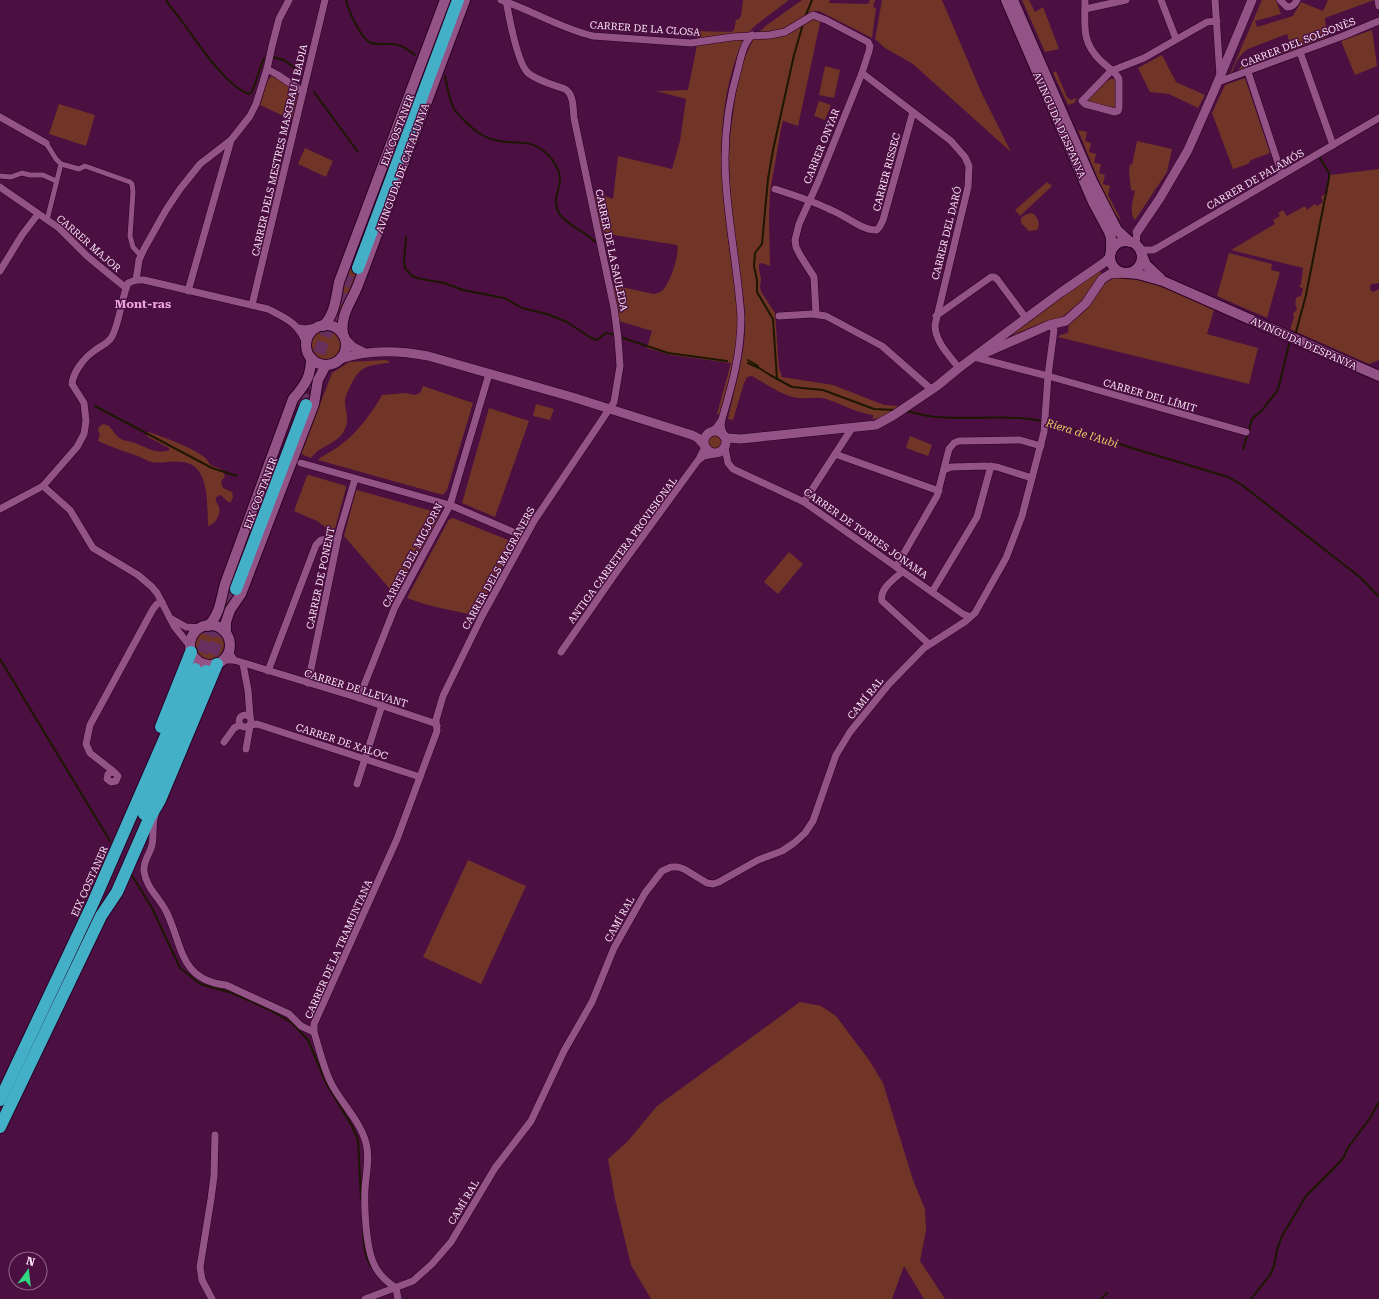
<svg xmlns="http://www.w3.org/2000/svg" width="1379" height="1299" font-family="'Roboto Serif',serif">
  <rect width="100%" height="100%" fill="#4b0f42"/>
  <g fill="#703527">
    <path d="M743 0H789L756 25 748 33 698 40 694 31 731 32 734 30 736 20 739 19 741 16Z"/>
    <path d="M802 0H830L829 3 868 4 870 0H875L873 7 876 8 872 38 819 11C807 11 799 23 788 28 779 32 769 32 759 32L767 25Z"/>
    <path d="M882 0H942L982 94 1011 152 913 64 885 48 875 39Z"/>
    <path d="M1022 0H1029L1035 12 1043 7 1059 49 1045 52Z"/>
    <path d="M1262 0H1276L1281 14 1255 21 1257 27 1293 16 1301 2 1323 11 1328 0H1374L1325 18 1327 37 1238 71 1241 66 1291 47 1287 34 1248 49C1240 54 1235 63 1232 73L1230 74Z"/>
    <path d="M815 17 820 19V23L798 126 783 121 781 129 770 192 769 217 770 266 762 263 759 264V269L761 278 760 288 762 293 775 313 779 368 782 377 833 385 884 405 898 406C890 412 881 420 870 419L873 418V415C857 413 842 404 826 399 815 396 804 400 793 397 778 393 765 383 752 376L747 377 744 383 733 420 728 419C734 389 744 360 745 330 746 308 742 287 739 266 735 232 729 192 729 158 729 140 732 123 734 106 737 83 742 60 753 40Z"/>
    <path d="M1372 30 1377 66 1355 75 1341 41Z"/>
    <path d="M731 39 743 40C704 131 728 224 738 317 737 351 729 383 719 415L717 414 731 363 671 355 647 348 652 331 619 321 612 285 654 294C658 293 661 292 663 290 670 283 680 254 677 245L601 233 594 196 596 193 613 199 618 156 672 169 680 141 686 99 656 91 688 90 697 45 714 43Z"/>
    <path d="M1162 55 1176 82 1205 95 1198 108 1169 94 1150 92 1138 68Z"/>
    <path d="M825 66 840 70 834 98 819 95Z"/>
    <path d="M1056 71 1067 97 1071 100 1077 98 1074 103 1068 105 1053 73Z"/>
    <path d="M273 74 298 95 292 120 260 105 268 80Z"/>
    <path d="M1245 78 1270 153 1251 160 1248 164 1233 169 1212 113 1225 85Z"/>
    <path d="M1111 79H1115V108L1087 101 1107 81Z"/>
    <path d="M819 101 831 105 825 120 814 116Z"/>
    <path d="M59 104 95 115 86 146 49 134Z"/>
    <path d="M1078 130 1087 132 1085 141 1091 143 1089 152 1096 154 1094 163 1101 164 1099 173 1105 175 1103 184 1110 186 1108 195 1121 220C1110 213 1085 146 1078 130Z"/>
    <path d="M1137 141 1172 149 1167 172 1135 220C1129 214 1133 199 1135 191L1131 190 1129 171 1130 164 1132 165Z"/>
    <path d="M305 148 333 161 326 177 298 164Z"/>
    <path d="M1379 169V283L1371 284 1370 287 1371 291 1373 292 1379 289V360L1369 364 1290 329 1294 317 1293 314 1297 309C1295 304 1295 301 1297 297L1301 296 1303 289 1299 286 1301 284 1303 268 1231 250 1275 224 1273 220 1280 216 1278 213 1283 210 1287 216 1305 206 1307 210 1315 204 1317 206 1323 202 1321 197 1326 193 1327 195 1330 175Z"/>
    <path d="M1047 182 1052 186 1020 216 1015 210Z"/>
    <path d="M1031 213 1034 214C1038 219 1041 224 1037 230L1029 231 1021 223V218L1025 215Z"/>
    <path d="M1229 253 1272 264 1271 270 1280 272 1267 318 1217 296Z"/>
    <path d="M348 264 360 268 339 318 334 316Z"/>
    <path d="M1100 270 1102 276C1090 294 1074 313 1053 321V319L1012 335 1013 332 1059 298Z"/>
    <path d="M1114 278C1147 275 1184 297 1214 310L1207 334 1258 348 1249 384 1058 337 1060 335 1068 333 1069 323 1090 306 1105 283Z"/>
    <circle cx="325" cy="345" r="16"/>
    <path d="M385 360 389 361V363C368 365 359 366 350 387 348 391 345 396 345 401 345 411 350 419 345 429 339 444 320 445 311 458L301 454 332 373 349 362Z"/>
    <path d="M423 386 473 403 447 490 443 495 318 460 320 458C327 453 336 449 343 443 357 433 374 410 382 395L406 393 415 395 420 393Z"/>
    <path d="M536 404 554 409 550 420 533 416Z"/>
    <path d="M489 408 529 421 495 517 462 503Z"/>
    <path d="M103 424 109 426C112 429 114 433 117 436 122 441 129 441 135 443 146 447 157 455 169 450V448L148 437 146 434 149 432C168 439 186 445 203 456 207 458 208 463 211 465 218 469 221 466 225 476L221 482 223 488 232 492 233 497 231 502H228L221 495 216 497C215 502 217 502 219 507 221 514 216 524 208 526 207 505 210 465 183 462 173 460 162 464 152 462 147 461 143 458 138 456 124 451 111 447 98 441L100 434 98 431 99 427Z"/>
    <circle cx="715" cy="442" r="6"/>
    <path d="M910 436 932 445 928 456 906 448Z"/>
    <path d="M309 475 346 486V488L333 536H324L328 529 317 521 294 511 307 476Z"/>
    <path d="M357 490 439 513 440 516 396 596 344 536 356 491Z"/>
    <path d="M453 518 513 542 514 544 476 616C453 610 429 607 407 598L448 521 450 519Z"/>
    <path d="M789 552 803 564 778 594 764 582Z"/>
    <path d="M226 585 239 589 223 619 219 617Z"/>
    <circle cx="209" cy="645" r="15"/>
    <path d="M468 860 526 886 481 984 423 957Z"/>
    <path d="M800 1002 821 1006 836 1016 869 1060 883 1083 913 1180 925 1209 926 1230 920 1261 945 1299H924L904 1266 892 1299H651L631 1265 615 1199 608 1159 628 1141 657 1106Z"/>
  </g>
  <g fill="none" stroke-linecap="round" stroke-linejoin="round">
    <g stroke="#1d1701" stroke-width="2">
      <path d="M166 0C170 7 176 13 181 20 196 40 225 86 249 94L252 92 262 63 264 59 268 57"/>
      <path d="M346 0C348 10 361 39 371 43 377 45 386 44 393 44 402 45 408 50 415 55"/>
      <path d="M805 17 812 0"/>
      <path d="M272 57 284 60 297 70"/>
      <path d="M445 76C447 87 449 99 454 109 456 112 459 115 462 118 473 130 484 139 500 141 520 145 529 138 546 153 553 159 560 170 560 180 559 191 552 201 559 213 566 225 585 231 595 242"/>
      <path d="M314 92 358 152"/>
      <path d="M406 237 404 261 405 268 412 276 421 279 444 283 463 290 504 298 522 308 547 314 567 322 591 338 597 340 606 333 616 335"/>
      <path d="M1296 332 1306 295 1329 178V173L1320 158"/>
      <path d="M620 337 668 353 727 361"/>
      <path d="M748 360 758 366"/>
      <path d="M748 363 759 368 770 375 792 387 823 390 874 409 895 410"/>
      <path d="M777 379 773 319 757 292V280L754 266 755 253 762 244 768 179 773 150 794 55 803 24"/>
      <path d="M95 406 212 468 237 476"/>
      <path d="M906 411C916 413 925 416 936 417 971 420 1007 414 1042 421"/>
      <path d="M1046 422 1061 425 1135 449 1228 477 1242 485 1361 578 1379 597"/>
      <path d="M1249 430 1252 419 1263 409 1277 391 1279 386 1289 344"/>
      <path d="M1243 449 1247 436"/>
      <path d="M0 659 110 841"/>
      <path d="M131 874 152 908 180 968 200 984 232 993 270 1010 292 1023 308 1040 327 1085 352 1126 358 1140 361 1199"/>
      <path d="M363 1234C364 1247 365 1259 373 1269"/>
      <path d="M406 1299H407"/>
      <path d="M1101 1299 1107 1293"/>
      <path d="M1251 1299 1270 1275 1274 1266 1277 1250 1282 1236 1306 1196 1335 1167 1344 1157 1347 1149 1370 1118 1379 1102"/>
    </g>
    <g stroke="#662f5d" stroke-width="12" stroke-dasharray="12 6" stroke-linecap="butt">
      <path d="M300 404 352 265"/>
      <path d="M195 669 217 615"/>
      <path d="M206 671 236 589"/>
    </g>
    <g stroke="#2a0024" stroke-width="6">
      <g id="pedestrian">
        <path d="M46 143 56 159 61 164 47 220"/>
        <path d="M61 164 79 169 85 166 130 182 132 184 133 192 130 236 133 247 141 256"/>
        <path d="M0 176 11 177 22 173 30 175H43L56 181"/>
      </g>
    </g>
    <g stroke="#2a0024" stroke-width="8">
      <g id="minor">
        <path d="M501 0C531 10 562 29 593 36L691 43 732 37 770 35 785 32 813 15 826 20 868 42 870 46 869 51 862 73 818 182 799 224 795 240 796 247 800 255 814 277 816 314"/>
        <path d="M1085 0C1085 26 1081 42 1101 61 1107 67 1116 72 1119 79V108L1118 111 1115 112 1085 104 1082 101 1111 71 1144 58 1207 22 1217 21"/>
        <path d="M1161 0 1176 39"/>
        <path d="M1215 0 1220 76"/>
        <path d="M1280 0 1287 7C1292 7 1295 5 1297 0"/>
        <path d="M1378 0 1379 6"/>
        <path d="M1085 9 1126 0"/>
        <path d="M1300 52 1333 145"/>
        <path d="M267 69 278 75 303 92"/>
        <path d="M1248 72 1282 175"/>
        <path d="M862 73 951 141 965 157 969 166 968 187 935 325C935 342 949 355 959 368"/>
        <path d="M1218 82 1343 36 1379 21"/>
        <path d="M0 117 46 143"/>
        <path d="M0 187 59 228 87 256 126 288"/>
        <path d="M775 189C794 195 813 201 831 210 845 215 862 231 877 230L880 226 883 220 913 112"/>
        <path d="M1136 245 1137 232"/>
        <path d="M1140 250H1153L1157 248 1379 118"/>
        <path d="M0 271 22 235 38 214"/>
        <path d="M136 280 139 260 144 249 166 210 180 189 200 164 231 140 250 116 256 104 267 69 272 46 279 19 289 0"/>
        <path d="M188 291 231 140"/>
        <path d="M252 305 325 0"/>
        <path d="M779 316 812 314 826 316 882 346 932 390"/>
        <path d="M936 316 991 277H994L997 279 1026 318"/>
        <path d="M299 328 305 329 317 327"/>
        <path d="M974 357 1048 376 1246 432"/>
        <path d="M711 432 716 428 721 421"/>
        <path d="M723 434 721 425 722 419C732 385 741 354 741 317 738 272 729 228 726 184 723 145 727 106 738 69 741 57 743 44 752 35"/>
        <path d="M725 448 728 463 733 469 804 502 963 614 970 617"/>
        <path d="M835 454 939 491"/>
        <path d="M700 459 704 456 714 454"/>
        <path d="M301 463 450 505 525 537"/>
        <path d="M944 470 951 467 986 466 997 467 1032 478"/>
        <path d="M43 486 70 510 93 548 138 575 152 587 157 593 174 626 190 646"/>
        <path d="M804 502 852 428"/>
        <path d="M0 509 43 486 77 447 84 434 86 421 84 403 72 384C73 372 84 358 94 351 99 347 107 344 111 338 118 330 122 296 128 283L136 280H144L268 309C287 319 299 323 306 344"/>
        <path d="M896 567 937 496 949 449 954 443 959 441 1020 440 1041 446"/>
        <path d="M902 572C894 579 879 589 882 601L929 644"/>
        <path d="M932 592 977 517 991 466"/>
        <path d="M170 618 186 627 201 628"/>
        <path d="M229 652 234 660"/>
        <path d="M561 652 615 574 699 459 705 447"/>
        <path d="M224 660H234L359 698 434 723 437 726"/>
        <path d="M243 664 248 690 250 716"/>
        <path d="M268 671 316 545 321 540 338 538"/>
        <path d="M308 683 339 533 355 479"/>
        <path d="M359 698 395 607 450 505 489 374"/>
        <circle cx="245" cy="721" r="6"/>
        <path d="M251 725 257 724 420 777"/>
        <path d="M224 742 234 728 240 725"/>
        <path d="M246 749 250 726"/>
        <path d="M113 771 118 776 116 781 111 782 107 779 108 774 113 771 90 753 86 744 90 725 153 609 157 604 162 602"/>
        <path d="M357 784 382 705"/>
        <path d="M155 815C152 824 154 835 152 845 150 854 143 861 144 871 146 888 160 898 167 913 183 947 180 980 226 985L289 1014 301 1026 314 1032"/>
        <path d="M396 1288C387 1282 378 1274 374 1264 366 1248 364 1207 365 1189 366 1174 370 1157 366 1143 361 1122 341 1103 331 1083 323 1067 319 1048 314 1032V1024L397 839 437 731 436 720 443 696 482 616 534 521 614 402 620 366 618 338 614 308 574 118C573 109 574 94 565 89 554 85 538 81 528 73 517 63 509 17 506 0"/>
        <path d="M396 1288 398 1299"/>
        <path d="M212 1299 202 1280 200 1267 211 1199 214 1176 215 1135"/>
        <path d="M365 1299 413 1281 432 1264 451 1242 495 1168 531 1121 564 1051 592 1002 614 948 645 893 662 871 671 867H678L684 869 707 883 713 884 719 882 758 860 782 851 794 843 805 833 813 821 836 755 850 732 889 684 924 648 966 621 975 613 1006 558 1022 516 1044 432 1048 376 1054 330 1052 327 1049 325"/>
      </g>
    </g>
    <g stroke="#2a0024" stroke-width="10">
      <g id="tertiary">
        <path d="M1137 232 1160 198 1188 150 1214 91 1252 0"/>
        <path d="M345 339 353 347 363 352"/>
        <path d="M981 355 1049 325 1066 321 1086 303 1102 279 1110 274 1124 273"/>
        <path d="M340 359C369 349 398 350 428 356L572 397 692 435 698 438 704 445"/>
        <circle cx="715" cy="442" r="11"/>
        <path d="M724 436 728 438 741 439 876 425 894 415 937 386 959 368 1060 293 1105 262 1110 257"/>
      </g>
    </g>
    <g stroke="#2a0024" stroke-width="12">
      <g id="secondary">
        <path d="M1006 0 1093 202 1109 232 1111 238V250"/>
        <path d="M1013 0 1092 181 1117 230 1130 242"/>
        <circle cx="1126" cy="257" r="16"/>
        <path d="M1142 255 1146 265 1160 278"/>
        <path d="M1127 273 1138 274 1163 281 1379 376"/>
        <circle cx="326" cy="345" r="20"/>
        <path d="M323 326C335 315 336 297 339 282L445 0"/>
        <path d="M343 335C340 314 351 303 358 285L465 0"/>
        <circle cx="210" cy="645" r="20"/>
        <path d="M208 626C220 615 221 598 225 584L293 399C305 385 311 377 311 358"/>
        <path d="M226 633V622L230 610 241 594 314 404 318 380 326 365"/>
      </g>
    </g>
    <g stroke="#2a0024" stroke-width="14">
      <g id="motorway">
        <path d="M358 268 458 0"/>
        <path d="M236 589 306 405"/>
        <path d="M161 727 191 652"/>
        <path d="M144 814 206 671"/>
        <path d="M0 1100 93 903 195 669"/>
        <path d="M0 1127 101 916 117 892 149 819 160 800 217 664"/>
      </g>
    </g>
    <use href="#pedestrian" stroke="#945386" stroke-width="5"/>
    <use href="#minor" stroke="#945386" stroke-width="7"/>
    <use href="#tertiary" stroke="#945386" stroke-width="9"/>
    <use href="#secondary" stroke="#945386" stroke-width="10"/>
    <use href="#motorway" stroke="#43b0c8" stroke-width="12"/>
  </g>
  <g text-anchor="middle" stroke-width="3" stroke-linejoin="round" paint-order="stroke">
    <g font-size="10" fill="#fce5f6" stroke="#4b0f42">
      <text transform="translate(645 28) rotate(4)" y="4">CARRER DE LA CLOSA</text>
      <text transform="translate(1298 42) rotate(-21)" y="4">CARRER DEL SOLSONÈS</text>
      <text transform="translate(1060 125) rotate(66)" y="4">AVINGUDA D'ESPANYA</text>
      <text transform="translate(397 130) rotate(-69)" y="4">EIX COSTANER</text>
      <text transform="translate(821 146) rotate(-68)" y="4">CARRER ONYAR</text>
      <text transform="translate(279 150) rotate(-77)" y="4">CARRER DELS MESTRES MASGRAU I BADIA</text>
      <text transform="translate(402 168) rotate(-70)" y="4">AVINGUDA DE CATALUNYA</text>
      <text transform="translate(886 172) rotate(-75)" y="4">CARRER RISSEC</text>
      <text transform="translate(1255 179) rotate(-30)" y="4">CARRER DE PALAMÓS</text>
      <text transform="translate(946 233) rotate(-76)" y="4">CARRER DEL DARÓ</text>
      <text transform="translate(89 243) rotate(41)" y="4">CARRER MAJOR</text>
      <text transform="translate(612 250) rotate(78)" y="4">CARRER DE LA SAULEDA</text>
      <text transform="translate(1304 343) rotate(24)" y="4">AVINGUDA D'ESPANYA</text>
      <text transform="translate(1150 395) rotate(16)" y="4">CARRER DEL LÍMIT</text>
      <text transform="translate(260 493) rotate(-69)" y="4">EIX COSTANER</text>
      <text transform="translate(866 533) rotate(35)" y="4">CARRER DE TORRES JONAMA</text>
      <text transform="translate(622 550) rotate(-54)" y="4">ANTIGA CARRETERA PROVISIONAL</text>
      <text transform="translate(412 555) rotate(-62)" y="4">CARRER DEL MIGJORN</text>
      <text transform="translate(498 568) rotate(-61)" y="4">CARRER DELS MAGRANERS</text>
      <text transform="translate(320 578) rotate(-78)" y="4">CARRER DE PONENT</text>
      <text transform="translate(356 688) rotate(17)" y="4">CARRER DE LLEVANT</text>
      <text transform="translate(865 698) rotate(-51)" y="4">CAMÍ RAL</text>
      <text transform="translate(342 741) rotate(18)" y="4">CARRER DE XALOC</text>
      <text transform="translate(89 881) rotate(-66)" y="4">EIX COSTANER</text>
      <text transform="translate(619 919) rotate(-61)" y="4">CAMÍ RAL</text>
      <text transform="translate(338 949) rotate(-66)" y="4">CARRER DE LA TRAMUNTANA</text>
      <text transform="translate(463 1202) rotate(-59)" y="4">CAMÍ RAL</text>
    </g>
    <g font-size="11" font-style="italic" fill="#ebcf62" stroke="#4b0f42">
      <text transform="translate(1082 433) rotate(17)" y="4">Riera de l'Aubi</text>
    </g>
    <g font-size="12" font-weight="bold" fill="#eaa3da" stroke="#4b0f42">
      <text x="143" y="308">Mont-ras</text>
    </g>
  </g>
  <g transform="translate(28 1271) rotate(15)"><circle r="19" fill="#4b0f42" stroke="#92658a"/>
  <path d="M0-3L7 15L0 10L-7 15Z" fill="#30d882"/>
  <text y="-6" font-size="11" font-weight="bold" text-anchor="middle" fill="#fce5f6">N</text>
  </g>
</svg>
